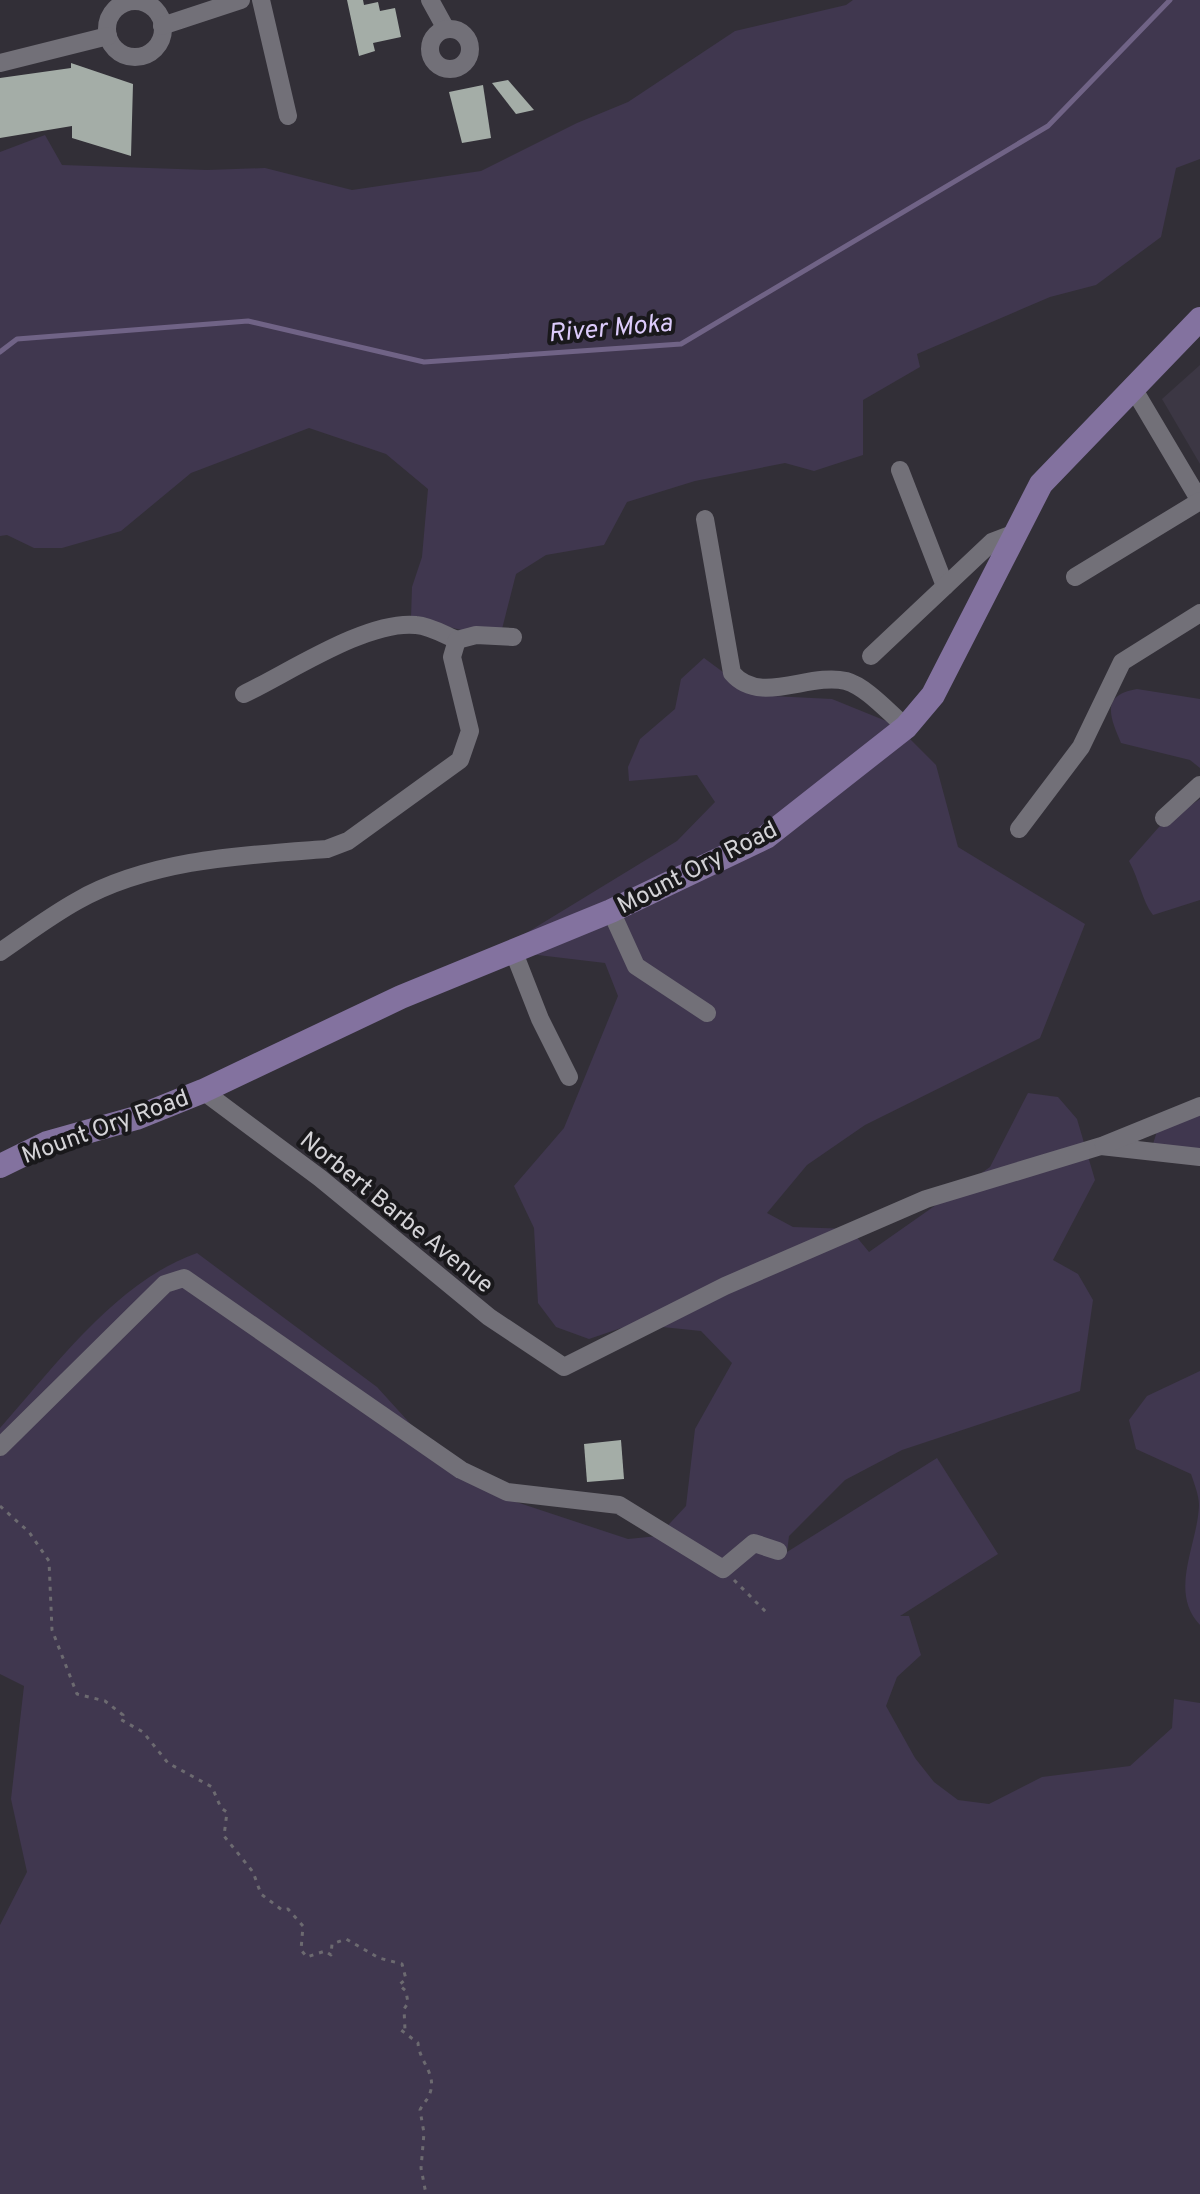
<svg xmlns="http://www.w3.org/2000/svg" width="1200" height="2194" font-family="Overpass,sans-serif">
  <rect width="100%" height="100%" fill="#322f37"/>
  <path fill="#3c3744" d="M1200 365V464L1162 399Z"/>
  <g fill="#40374f">
    <path d="M853 0H1200V159L1176 168 1161 237 1096 285 1050 297 917 354 920 367 863 400V455L814 471 785 463 695 481 627 502 604 545 546 555 516 574 501 633 470 632 411 618 412 587 422 557 428 489 386 454 309 428 191 473 121 531 62 548H34L7 535 0 536V152L45 135 62 165 207 170 265 168 352 190 481 171 577 123 628 102 735 31 846 5Z"/>
    <path d="M704 658 754 695 832 699 896 725 936 765 958 847 1085 924 1040 1038 865 1125 807 1165 767 1213 793 1227 850 1229 869 1252 990 1167 1028 1093 1058 1097 1077 1119 1095 1180 1053 1260 1078 1274 1093 1300 1080 1391 902 1450 845 1480 789 1536 787 1552 937 1458 998 1554 900 1616H909L921 1655 897 1677 886 1706 915 1758 934 1782 958 1800 989 1804 1042 1777 1130 1766 1172 1728 1174 1699 1200 1703V2194H0V1925L27 1872 11 1799 24 1686 0 1674V1428C55 1366 117 1281 197 1253L377 1387 456 1474 495 1495 628 1539 658 1536 686 1506 695 1429 732 1363 701 1331 633 1324 589 1339 556 1327 538 1303 534 1228 514 1186 564 1128 618 996 605 963 521 953 518 938 677 841 715 802 697 775 629 781 628 767 640 739 675 709 681 679Z"/>
    <path d="M1137 689 1200 699V768L1190 760 1121 743C1110 717 1100 695 1137 689Z"/>
    <path d="M1200 799V900L1153 915C1142 901 1139 879 1129 861L1159 827Z"/>
    <path d="M1200 1113V1157L1153 1144 1158 1128Z"/>
    <path d="M1200 1371V1625C1168 1592 1198 1544 1199 1505 1199 1495 1194 1483 1191 1474L1136 1449 1129 1420 1147 1396Z"/>
  </g>
  <g fill="none" stroke-linecap="round" stroke-linejoin="round">
    <path stroke="#706386" stroke-width="5" d="M0 352 17 339 248 321 424 362 681 344 1048 126 1170 0"/>
  </g>
  <g fill="#a4ada7">
    <path d="M347 0H363L364 5 378 2 380 11 395 8 401 37 373 43 375 51 359 56Z"/>
    <path d="M71 63 133 84 131 156 72 138V126L0 138V78L71 68Z"/>
    <path d="M508 80 534 110 516 114 492 83Z"/>
    <path d="M483 85 491 138 462 143 449 92Z"/>
    <path d="M621 1440 624 1479 587 1482 584 1444Z"/>
  </g>
  <g fill="none" stroke-linecap="round" stroke-linejoin="round">
    <g stroke="#6c6a70" stroke-width="3" stroke-dasharray="4 6" stroke-linecap="butt">
      <path d="M0 1506 29 1532 49 1561 52 1630 77 1694 105 1701 123 1715 120 1719 143 1732 168 1763 212 1787 221 1808 227 1812 224 1836 253 1872 261 1894 282 1910 288 1909 303 1926 301 1950 307 1957 325 1951 331 1955 332 1944 346 1939 379 1958 402 1964 406 1979 399 1985 406 1991 408 2003 404 2009 405 2030H401L418 2043C419 2061 437 2074 430 2093 428 2100 423 2103 420 2110L424 2133 421 2168 426 2194"/>
      <path d="M734 1580 769 1615"/>
    </g>
    <g stroke="#727078" stroke-width="18">
      <path d="M261 0 288 116"/>
      <path d="M430 0 446 29"/>
      <circle cx="135" cy="29" r="28"/>
      <path d="M162 26 241 0"/>
      <circle cx="450" cy="49" r="20"/>
      <path d="M0 63 108 36"/>
      <path d="M1133 388 1200 501"/>
      <path d="M900 470 945 586"/>
      <path d="M705 519 732 673C760 706 809 672 846 681 867 687 889 713 906 727"/>
      <path d="M1075 577 1200 501"/>
      <path d="M871 656 992 542 1013 534"/>
      <path d="M244 694C290 672 367 620 416 625 430 626 445 635 457 640"/>
      <path d="M1164 818 1200 785"/>
      <path d="M1019 829 1081 747 1122 662 1200 613"/>
      <path d="M611 911 636 966 707 1013"/>
      <path d="M513 950 540 1019 569 1077"/>
      <path d="M0 952C25 935 50 916 77 901 151 859 245 855 327 849L348 841 460 760 470 731 452 657 457 640 476 635 513 637"/>
      <path d="M203 1091 320 1178 489 1317 564 1367 725 1286 926 1199 1101 1146 1200 1157"/>
      <path d="M1104 1145 1200 1106"/>
      <path d="M0 1447 165 1284 184 1278 461 1470 507 1492 619 1505 723 1569 754 1543 778 1551"/>
    </g>
    <path stroke="#83729f" stroke-width="24" d="M0 1166 47 1143 136 1118 203 1091 401 997 611 911 766 837 906 727 933 695 1041 484 1200 319"/>
  </g>
  <g text-anchor="middle" stroke-width="8" stroke-linejoin="round" paint-order="stroke">
    <g font-size="24" fill="#d4d3d7" stroke="#19181b">
      <text transform="translate(697 867) rotate(-27)" y="8">Mount Ory Road</text>
      <text transform="translate(105 1126) rotate(-20)" y="8">Mount Ory Road</text>
      <text transform="translate(397 1212) rotate(39)" y="8">Norbert Barbe Avenue</text>
    </g>
    <g font-size="26" font-style="italic" fill="#dccbfb" stroke="#19181b">
      <text transform="translate(610 327) rotate(-5)" y="9">River Moka</text>
    </g>
  </g>
</svg>
